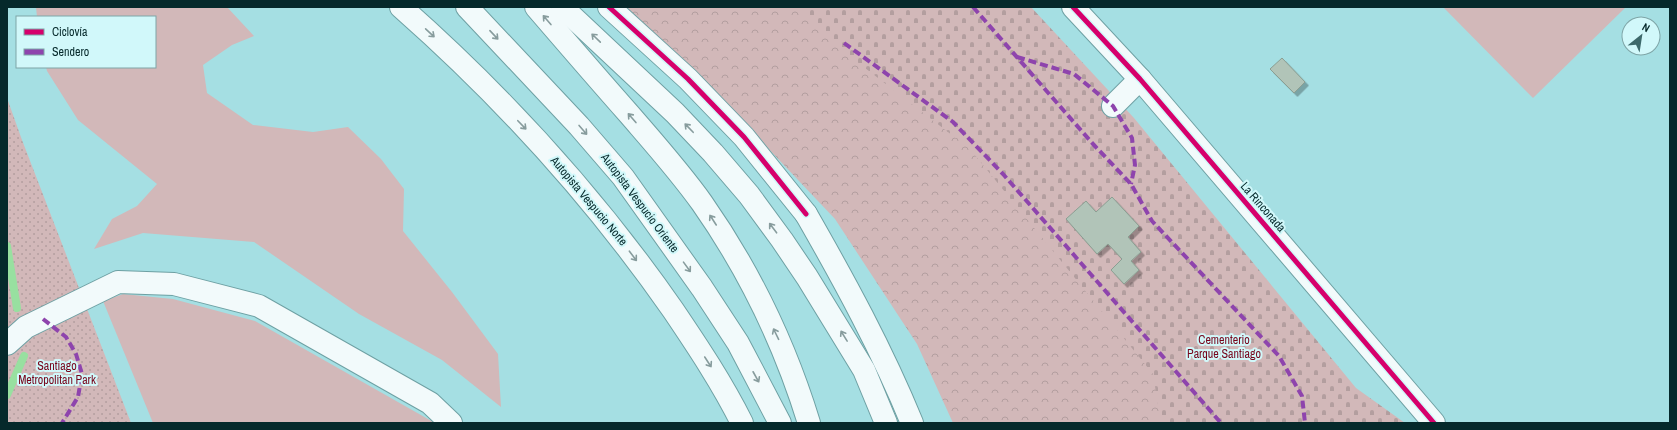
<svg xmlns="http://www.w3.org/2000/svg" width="1677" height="430" font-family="'Archivo Narrow',sans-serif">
  <defs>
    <pattern id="forest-crowns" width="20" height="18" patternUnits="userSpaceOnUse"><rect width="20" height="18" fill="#d2b8b9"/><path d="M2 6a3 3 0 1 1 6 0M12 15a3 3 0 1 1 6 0" fill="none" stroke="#b39e9f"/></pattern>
    <pattern id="cemetery-stones" width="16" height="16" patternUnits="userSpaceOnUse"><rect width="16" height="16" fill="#d2b8b9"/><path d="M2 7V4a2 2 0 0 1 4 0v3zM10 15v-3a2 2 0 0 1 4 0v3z" fill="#b39e9f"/></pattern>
    <pattern id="park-dots" width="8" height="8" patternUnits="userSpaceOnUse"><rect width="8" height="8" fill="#d2b8b9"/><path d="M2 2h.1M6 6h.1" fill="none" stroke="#b39e9f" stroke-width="1.8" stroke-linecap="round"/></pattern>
    <filter id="shadow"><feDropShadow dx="3.5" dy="3.5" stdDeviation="0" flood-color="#0004"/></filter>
  </defs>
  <rect width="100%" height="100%" fill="#a5dfe3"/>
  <g fill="#d2b8b9">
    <path d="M36 7H227L254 36 232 45 203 65 207 93 253 125 313 132 348 127 381 159 404 189 403 231 452 292 498 354 501 407 442 360 359 314 254 242 143 233 94 249 112 219 137 206 157 184 78 120 47 71 46 67H155V17H37Z"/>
    <path d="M1443 7H1626L1533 98Z"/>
    <path d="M123 294 173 299 255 321 435 423H153L103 301Z"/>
  </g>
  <path fill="url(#forest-crowns)" d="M620 7H903L990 68 1184 423H953L917 344 835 219 725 103Z"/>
  <path fill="url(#cemetery-stones)" d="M796 7H1031L1134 118 1356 388 1405 423H1161L1153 374 970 149 856 61Z"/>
  <path fill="url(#park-dots)" d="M7 98 22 140 131 423H7Z"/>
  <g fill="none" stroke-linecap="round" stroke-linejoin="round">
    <g stroke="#98e0a0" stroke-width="8">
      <path d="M7 246 17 308"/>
      <path d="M7 395 24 356"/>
    </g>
  </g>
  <g fill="#b1c4b8" stroke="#8b9e92" filter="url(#shadow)">
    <path d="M1282 58 1305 82 1294 93 1270 69Z"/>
    <path d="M1112 197 1139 226 1128 237 1141 252 1131 261 1139 270 1124 284 1111 270 1122 259 1108 244 1097 254 1066 219 1086 201 1096 212Z"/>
  </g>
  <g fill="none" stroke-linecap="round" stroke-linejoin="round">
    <g stroke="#6ea0a3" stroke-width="24">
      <g id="minor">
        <path d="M609 7 688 79 744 137 806 214"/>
        <path d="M1073 7 1140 79 1434 423"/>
        <path d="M1113 106 1140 79"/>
        <path d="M7 344 26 327 118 282 174 284 259 306 430 403 451 423"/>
      </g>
    </g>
    <g stroke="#6ea0a3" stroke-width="24">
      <g id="highway">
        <path d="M401 7C503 97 595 198 673 310 698 347 722 383 742 423"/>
        <path d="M467 7 579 126 623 177 702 288 738 343 780 423"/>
        <path d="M536 7C567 43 598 79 629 114 654 143 680 172 702 203 749 270 785 345 809 423"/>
        <path d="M562 7 675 113 713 153 749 195 782 240 807 277 864 370 886 423"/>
        <path d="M806 214C845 282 882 350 912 423"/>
      </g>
    </g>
    <use href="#minor" stroke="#f2fafb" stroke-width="22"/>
    <use href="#highway" stroke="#f2fafb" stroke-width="22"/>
    <g stroke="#8e44ad" stroke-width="4" stroke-dasharray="8 4" stroke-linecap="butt">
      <path d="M973 7 1093 144 1131 184 1152 221 1279 356 1302 396 1305 423"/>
      <path d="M844 43 953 122 1003 174 1221 423"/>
      <path d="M1017 57 1074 74 1113 106 1132 138 1135 165 1131 184"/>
      <path d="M43 319 66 337 76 354 82 374 78 397 62 423"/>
    </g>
    <g stroke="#d1f8fa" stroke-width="8">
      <g id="cycleway">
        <path d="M609 7 688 79 744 137 806 214"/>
        <path d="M1073 7 1140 79 1434 423"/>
      </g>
    </g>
    <use href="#cycleway" stroke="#d6006c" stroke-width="5"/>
  </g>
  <defs><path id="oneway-shaft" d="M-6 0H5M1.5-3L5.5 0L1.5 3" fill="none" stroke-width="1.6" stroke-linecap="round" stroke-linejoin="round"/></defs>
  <g stroke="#879c9d">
    <use href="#oneway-shaft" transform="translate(547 20) rotate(-131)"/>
    <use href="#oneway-shaft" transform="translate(430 33) rotate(43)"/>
    <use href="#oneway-shaft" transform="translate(494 35) rotate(47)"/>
    <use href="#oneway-shaft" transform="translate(596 38) rotate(-136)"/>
    <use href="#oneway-shaft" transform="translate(632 118) rotate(-131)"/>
    <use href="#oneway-shaft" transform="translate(522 125) rotate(46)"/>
    <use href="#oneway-shaft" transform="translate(689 128) rotate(-134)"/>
    <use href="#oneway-shaft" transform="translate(583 130) rotate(49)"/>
    <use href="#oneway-shaft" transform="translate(713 220) rotate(-123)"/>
    <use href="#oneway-shaft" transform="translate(773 228) rotate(-127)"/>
    <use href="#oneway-shaft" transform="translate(633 256) rotate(53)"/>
    <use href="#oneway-shaft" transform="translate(687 267) rotate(54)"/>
    <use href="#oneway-shaft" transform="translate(776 334) rotate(-116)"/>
    <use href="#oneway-shaft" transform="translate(844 336) rotate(-122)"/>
    <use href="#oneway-shaft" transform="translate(708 362) rotate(57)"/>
    <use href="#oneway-shaft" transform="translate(756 377) rotate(61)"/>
  </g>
  <g text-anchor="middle" stroke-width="4" stroke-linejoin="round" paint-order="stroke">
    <g font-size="12" fill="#05292b" stroke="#d1f8fa">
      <text transform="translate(589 201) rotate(50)" y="4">Autopista Vespucio Norte</text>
      <text transform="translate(640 203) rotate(53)" y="4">Autopista Vespucio Oriente</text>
      <text transform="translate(1263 207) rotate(49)" y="4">La Rinconada</text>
    </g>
    <g font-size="12" fill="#77051b" stroke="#d1f8fa">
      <text x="1224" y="344">Cementerio<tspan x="1224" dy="14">Parque Santiago</tspan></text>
      <text x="57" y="370">Santiago<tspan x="57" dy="14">Metropolitan Park</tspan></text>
    </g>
  </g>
  <rect width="1677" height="430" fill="none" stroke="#05292b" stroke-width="16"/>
  <rect x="16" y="16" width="140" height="52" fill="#d1f8fa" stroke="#7fa5a7"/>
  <rect x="24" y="29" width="20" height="6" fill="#d6006c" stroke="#7fa5a7"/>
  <text x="52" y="36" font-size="12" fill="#05292b">Ciclovía</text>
  <rect x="24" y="49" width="20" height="6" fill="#8e44ad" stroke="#7fa5a7"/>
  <text x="52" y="56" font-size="12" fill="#05292b">Sendero</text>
  <g transform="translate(1641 36) rotate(30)"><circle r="19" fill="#d1f8fa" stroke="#7fa5a7"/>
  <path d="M0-3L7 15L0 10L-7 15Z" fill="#3d696b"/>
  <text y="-6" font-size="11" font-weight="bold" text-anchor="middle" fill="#05292b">N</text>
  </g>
</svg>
